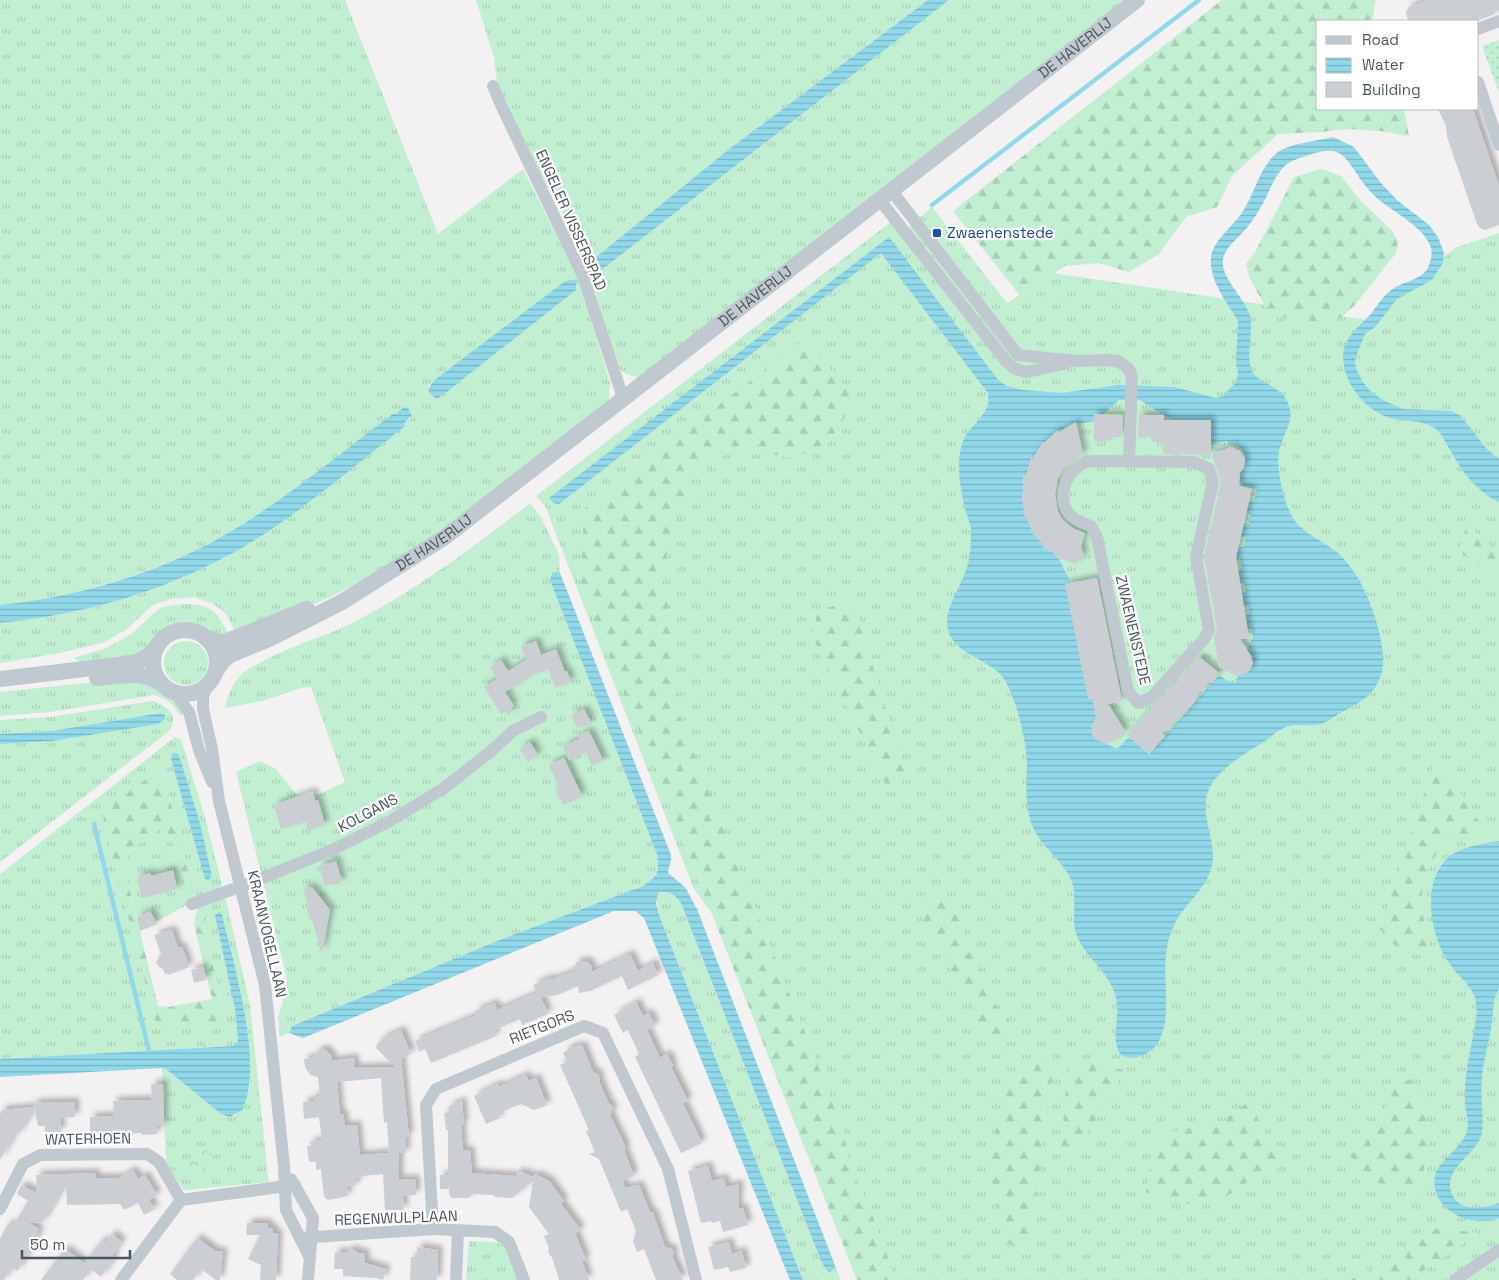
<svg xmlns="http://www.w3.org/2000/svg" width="1499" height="1280" font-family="'Space Grotesk',sans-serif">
  <defs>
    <pattern id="grass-tufts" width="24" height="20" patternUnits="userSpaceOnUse" patternTransform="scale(1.25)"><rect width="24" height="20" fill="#c2eed2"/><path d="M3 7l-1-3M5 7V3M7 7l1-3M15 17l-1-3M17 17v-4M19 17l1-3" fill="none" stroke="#a8ceb7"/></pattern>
    <pattern id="forest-firs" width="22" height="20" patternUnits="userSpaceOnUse" patternTransform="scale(1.25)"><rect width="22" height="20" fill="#c2eed2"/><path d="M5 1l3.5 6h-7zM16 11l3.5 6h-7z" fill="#a8ceb7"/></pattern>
    <pattern id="park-crowns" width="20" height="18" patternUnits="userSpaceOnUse" patternTransform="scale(1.25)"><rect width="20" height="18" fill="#c2eed2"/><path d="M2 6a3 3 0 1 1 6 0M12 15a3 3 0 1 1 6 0" fill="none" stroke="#a8ceb7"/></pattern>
    <pattern id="garden-dots" width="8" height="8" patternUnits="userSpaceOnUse" patternTransform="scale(1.25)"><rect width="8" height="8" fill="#c2eed2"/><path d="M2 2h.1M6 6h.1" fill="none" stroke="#a8ceb7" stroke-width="1.8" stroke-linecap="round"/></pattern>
    <pattern id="water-rules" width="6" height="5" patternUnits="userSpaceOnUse" patternTransform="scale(1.25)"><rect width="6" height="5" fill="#91d9ea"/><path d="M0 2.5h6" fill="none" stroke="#78b3c1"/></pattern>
    <filter id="shadow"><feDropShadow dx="4.5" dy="-4.5" stdDeviation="2.5" flood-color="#0004"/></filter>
  </defs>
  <rect width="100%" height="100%" fill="#f3f1f1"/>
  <g fill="url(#grass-tufts)" fill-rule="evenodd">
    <path d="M0 0H345L438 234 523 169 580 282 610 383 609 400C532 462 454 527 368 577 327 602 281 617 235 632L226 614 212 603 194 597 171 599 153 605 128 628 105 642 60 653 0 663V623C80 615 161 594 231 554 245 546 258 535 271 526 317 495 361 460 404 426V424L411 418V412L408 408 395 414 394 413C338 456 282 503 221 537 155 574 75 597 0 605ZM574 281 578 282 576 284V290L448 391 436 399 430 393 428 386 437 378 564 282Z"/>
    <path d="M476 0H928L728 150 590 262 534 163 497 82 494 57Z"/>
    <path d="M949 0H1128L639 377C628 376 622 373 616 364L590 273 596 274 599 272Z"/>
    <path d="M932 207 1007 303 1053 273 1368 320 1455 248 1499 233V1280H861L759 978 694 889 545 506 536 496 892 221 902 233Z"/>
    <path d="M530 503 542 519 559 555 560 573 556 572 657 854C659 873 659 875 643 886L507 937 292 1026 289 1033 280 1037 278 1017 284 998 287 979 236 772 260 761 276 769 296 794 313 797 345 782 311 687 301 688 266 700 225 708C228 694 234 679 247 670 280 649 320 639 354 622 417 590 475 546 530 503Z"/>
    <path d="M183 604C211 604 217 611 229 635 210 638 197 620 177 625 160 629 155 645 140 653 133 657 90 665 83 663 79 662 76 659 73 658L107 648 133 633 156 611 163 607Z"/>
    <circle cx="186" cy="663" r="22"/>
    <path d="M137 678C156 687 173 697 185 714L180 716C174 704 167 699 154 695L50 712 0 716V692Z"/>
    <path d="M153 701C168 707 181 716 168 732L0 862V744L52 741 158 723 165 719V716L161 713 51 731 0 734V720L50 717Z"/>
    <path d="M175 737 181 740 206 821 222 884 219 888 140 930 125 870 130 850 160 829 172 837 186 890 166 784 103 811 156 1025 222 1007 200 906 224 898 226 900 250 1005 269 1185 268 1182 184 1190 166 1164 162 1068H165L221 1114 230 1117 236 1115 250 1089 249 1050 246 1021 222 914 235 1009 238 1041 233 1046 0 1059V874ZM176 753 179 756 200 823 212 876 205 878 171 759 172 754Z"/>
    <path d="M669 892 676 895 681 903 821 1261 826 1270 833 1271 836 1268 841 1280H803L660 918 656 896 658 893Z"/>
    <path d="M469 1241C511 1242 505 1241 519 1280H466Z"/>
  </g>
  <g fill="url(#forest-firs)">
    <path d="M1222 0H1376L1372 21H1318V109H1404L1409 136 1380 131 1346 129 1322 132 1278 134 1232 176 1217 207 1186 217 1159 254 1129 272 1099 263 1064 266 1022 298 953 211Z"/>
    <path d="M1322 169 1341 176 1361 201 1393 232 1398 242 1396 253 1354 306 1342 317 1316 326 1269 313 1249 277 1246 264 1255 252 1294 177Z"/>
    <path d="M806 338 855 401 827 445 792 458 747 449 710 454 697 460 662 571 675 644 678 714 808 1040 843 1130 852 1173 867 1200 896 1280H857L581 584 584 509Z"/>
    <path d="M1467 524 1499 554V584L1491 575 1459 552Z"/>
    <path d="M853 601 907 779 886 785 812 636 818 610Z"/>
    <path d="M1434 763H1442L1486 833 1455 836 1439 849 1424 878 1421 906 1429 945 1425 954 1401 952 1380 929Z"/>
    <path d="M149 777 158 778 166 784 192 887 186 891 172 837 160 829 130 850 125 870 158 1006 169 1007 212 999 194 925 196 912 200 906 222 1007 218 1022 156 1025 104 823 103 811Z"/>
    <path d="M952 896 995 1005 1014 1025 1007 1036 989 1040 920 911Z"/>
    <path d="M1045 1056 1054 1064 1029 1248 1003 1242 990 1156 1007 1078Z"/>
    <path d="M1068 1059 1124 1070 1075 1156 1061 1152Z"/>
    <path d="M1410 1079 1422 1100 1430 1134 1419 1196 1353 1175 1350 1148 1359 1135 1380 1120 1395 1086Z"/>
    <path d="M1249 1101 1279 1160 1220 1201 1187 1204 1145 1192 1157 1135 1223 1121Z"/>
    <path d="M1438 1228 1479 1233 1410 1280H1349C1364 1274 1378 1267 1391 1257 1407 1246 1419 1233 1438 1228Z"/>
  </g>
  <path fill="url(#park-crowns)" d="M200 1147 213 1155 198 1178 186 1170Z"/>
  <path fill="url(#garden-dots)" d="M1499 40V93L1482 46Z"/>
  <g fill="url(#water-rules)" fill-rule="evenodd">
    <path d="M928 0H949L599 272 594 274 588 271 590 262 728 150Z"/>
    <path d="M1333 137 1354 147 1380 182 1397 200 1429 225 1438 237 1444 253 1443 263 1432 280 1397 299 1375 327 1365 334 1355 359 1356 368 1362 381 1371 392 1385 401 1403 409 1451 411 1461 416 1486 448 1499 459V502C1475 490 1463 473 1450 450 1447 445 1442 434 1437 430 1425 419 1405 422 1390 418 1369 412 1348 389 1344 366 1339 342 1355 330 1370 315 1378 305 1383 295 1394 288 1404 282 1418 280 1426 271 1430 265 1433 255 1431 248 1426 228 1393 212 1378 199 1369 191 1361 181 1355 171 1343 153 1337 147 1315 153 1314 153 1294 160 1292 161 1274 170 1270 194 1259 210 1257 214 1248 227 1245 230 1238 238 1225 248 1223 259 1220 277 1243 296 1249 313 1255 329 1244 359 1253 373 1261 384 1282 386 1289 405 1295 422 1282 435 1279 451 1276 469 1284 506 1295 521 1305 534 1321 540 1334 550 1360 569 1377 615 1382 646 1387 682 1373 697 1342 712 1335 716 1329 721 1321 724 1309 727 1296 723 1286 727 1278 730 1272 736 1265 741 1247 752 1220 768 1210 787 1198 810 1214 836 1213 859 1212 883 1187 902 1176 921 1170 932 1167 944 1166 956 1162 984 1178 1044 1141 1056 1103 1068 1120 1019 1117 1003 1113 972 1082 957 1075 930 1072 914 1077 897 1072 882 1063 859 1038 845 1031 822 1024 802 1027 781 1027 761 1026 740 1016 697 1004 679 989 657 946 654 947 621 948 600 968 578 970 552 971 548 971 533 971 528 969 520 966 513 964 505 960 485 956 464 962 444 967 428 984 419 988 404 989 401 988 397 988 393L881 253 559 504 553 503 549 498 889 237 999 381 1007 386 1023 390 1062 393 1118 385 1174 387 1216 398 1223 396 1237 381 1238 373 1236 364 1238 321C1227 302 1209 281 1211 258 1212 241 1234 226 1243 211 1255 193 1260 166 1278 152 1291 143 1318 141 1333 137ZM1119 400H1140L1211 445 1227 441 1228 445C1246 443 1251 462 1238 473L1242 485 1257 489 1254 502 1249 501 1246 513 1251 515 1249 524H1244L1240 536 1246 537 1244 547H1238L1235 560 1240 559 1242 569 1237 571 1240 584 1244 583 1246 592 1241 593 1243 606 1248 605 1250 614 1245 616 1247 629 1251 628 1253 636 1235 683 1226 680 1219 675 1149 754 1129 737 1117 749 1097 739V717L1094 713 1099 708 1094 698 1089 699 1071 583 1058 557 1043 544 1032 530 1024 513 1022 494 1026 474 1033 458 1044 442 1059 431 1076 424 1096 421Z"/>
    <path d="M569 280H576L578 282 576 284V290L448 391 437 399C425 391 427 388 437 378L564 282Z"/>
    <path d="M404 407 408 408 412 415 404 424 405 426C349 470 294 519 231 554 160 593 81 615 0 623V605C76 597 154 575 221 537 283 502 338 455 394 413L396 414Z"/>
    <path d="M556 572 560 573 671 855V860L668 871 669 874 685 887 697 909 836 1268 830 1272 826 1270 821 1261 681 903C675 894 669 890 658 893L656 903 660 918 803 1280H790L644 918 635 911H614L303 1038 289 1033 292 1026 507 937 643 886C659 875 659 873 657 854L550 580 552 573Z"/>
    <path d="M161 713 165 715V719L158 724 52 741 0 744V734L51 731Z"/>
    <path d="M176 753 179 755 200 823 212 876 208 880 205 879 171 759 172 754Z"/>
    <path d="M1499 841V989C1492 999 1494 1010 1492 1022 1490 1041 1483 1059 1482 1078 1480 1096 1484 1114 1482 1132 1479 1154 1441 1168 1452 1194 1460 1213 1484 1208 1499 1203V1218C1479 1227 1446 1217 1437 1195 1425 1164 1456 1157 1466 1134 1470 1124 1466 1114 1465 1104 1463 1074 1472 1047 1476 1018 1480 986 1462 984 1447 960 1430 934 1421 880 1449 857 1462 846 1483 844 1499 841Z"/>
    <path d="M219 912 222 914C233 963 265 1066 242 1110L230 1117 221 1114 165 1068H162L0 1077V1059L233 1046 238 1041 235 1009 215 915Z"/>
  </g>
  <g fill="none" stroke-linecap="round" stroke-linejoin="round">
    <g stroke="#91d9ea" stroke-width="4.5">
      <path d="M932 205 1199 0"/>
      <path d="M94 824 149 1051"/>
    </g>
  </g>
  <g fill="#cbced3" fill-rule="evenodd" filter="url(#shadow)">
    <path d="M1429 0H1499V10L1494 12 1495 14 1476 21H1408L1406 12 1409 7Z"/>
    <path d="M1438 109H1473L1499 186V225L1485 230 1480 228 1477 224 1447 137 1446 126Z"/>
    <path d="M1094 414 1123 415 1122 437H1107V442L1094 441Z"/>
    <path d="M1139 415H1164V420H1211V455L1163 454V442H1151V437L1138 438Z"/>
    <path d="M1076 422 1083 454 1075 458 1063 469 1058 478 1055 494 1058 512 1063 520 1074 529 1085 533 1081 546 1084 558H1078L1076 564 1057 558 1059 556 1042 547 1044 545 1030 531 1033 530 1023 513 1025 512 1021 494H1023V475L1026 476 1031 457 1033 458 1043 442 1044 443 1058 430 1059 432Z"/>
    <path d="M1231 447 1240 451 1245 459 1244 467 1240 473 1239 486 1252 489 1236 557 1249 638 1240 639 1251 656 1253 663 1250 670 1246 674 1237 676 1219 667 1214 637 1217 629 1204 557 1221 483 1212 454Z"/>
    <path d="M1097 578 1122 701 1108 704 1125 731 1114 741 1107 743 1096 740 1092 735 1091 727 1096 717 1092 698 1088 699 1065 584Z"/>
    <path d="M536 641 541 655 556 649 565 672 567 671 571 682 555 688 548 669 530 676 505 692 514 706 511 708 510 715 504 712 501 714 484 687 497 679 490 667 501 660 508 671 526 660 521 646Z"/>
    <path d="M1199 657 1219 673 1210 683 1208 682 1203 692 1201 690 1193 704 1180 718 1170 725 1173 726 1162 733 1165 736 1149 754 1127 735Z"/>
    <path d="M584 709 591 723 577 728 571 716Z"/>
    <path d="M589 731 603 760 592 766 586 752 569 760 563 747 579 739 578 736Z"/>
    <path d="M530 742 538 755 528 762 520 749Z"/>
    <path d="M564 758 582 796 563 805 555 788 558 786 549 765Z"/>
    <path d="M313 791 315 801 318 800 325 825 308 830 306 822 281 829 274 805Z"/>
    <path d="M336 861 342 882 325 886 319 866Z"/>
    <path d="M173 870 177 889 142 898 137 879 139 878 138 876 151 873V876Z"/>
    <path d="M312 887 330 910 322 954 312 920 310 921 307 909 309 908 303 889Z"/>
    <path d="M150 911 157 924 140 931 138 917Z"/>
    <path d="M172 930 178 948 182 947 189 967 168 975 167 973 165 974 163 969 159 967 156 962 161 954 154 935Z"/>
    <path d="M630 954 638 971 653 963 658 975 628 990 622 976 590 991 579 993 578 986 557 995 541 997 548 1014 522 1025 520 1019 494 1030 496 1036 431 1063 425 1049 419 1052 415 1041 477 1015 475 1011 495 1003 497 1010 537 993 533 985 550 978 551 980 574 971V967L577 962 586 961 591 965 592 972Z"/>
    <path d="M203 967 206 980 194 983 191 970Z"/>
    <path d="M636 1002 643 1016 649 1013 655 1026 647 1030 660 1058 667 1054 673 1066 671 1067 688 1101 683 1103 702 1143 681 1153 635 1057 639 1054 628 1030 623 1033 614 1015Z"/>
    <path d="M401 1030 411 1054 401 1058 409 1137H405L406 1153H399V1180L415 1179 416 1195 403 1196 404 1210H385L383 1174 361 1176V1179H355L356 1186 347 1187 348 1196 328 1200 324 1197 321 1169 316 1170V1162H309L307 1146H311L310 1142 322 1140 319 1117 304 1119 303 1102 313 1101V1096H320L318 1077 310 1075 305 1067 304 1059 313 1058 317 1051 324 1049 332 1056V1061L354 1058 355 1068 395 1067 376 1048 377 1044 385 1037ZM381 1078 384 1123 387 1122 389 1153 360 1155 357 1125 345 1126 343 1114H340L337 1082Z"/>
    <path d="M582 1045 593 1072 598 1074 600 1079 599 1081 609 1104 611 1105 613 1109 610 1115 626 1148 624 1150 634 1176 623 1181 625 1188 639 1185 650 1212 653 1213 665 1247 672 1249 674 1253 672 1256 683 1280H656L644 1249 637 1252 633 1241 636 1231 627 1209 621 1212 599 1159 589 1154 595 1152 586 1131 589 1130 560 1065 567 1062 563 1053 568 1050 569 1048Z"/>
    <path d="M526 1075 529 1081 536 1078 547 1105 534 1110 521 1104 498 1113 500 1118 486 1124 474 1096 498 1084 499 1087Z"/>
    <path d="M151 1084H163L164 1126H157V1134L142 1135V1133L90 1136V1117L114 1116 113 1101 152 1100Z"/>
    <path d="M462 1101 464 1125H461L463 1151 470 1150 472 1173 516 1176 517 1172 524 1173 534 1177 535 1174 549 1181 564 1201 561 1204 581 1230 575 1233 586 1260 582 1261 589 1280H559L552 1257 550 1256 548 1251 549 1248 544 1236 549 1234 529 1207 533 1181 512 1198 495 1197 494 1195 473 1194 469 1198H452L449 1194V1189H440V1175H448V1130H446L444 1113 449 1112V1106Z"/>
    <path d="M75 1102V1117L60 1118 61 1132H45V1126H38L34 1108 19 1134 16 1132 0 1160V1114L2 1110 34 1107 33 1103Z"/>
    <path d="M708 1166 712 1181 724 1178 726 1187 739 1184 738 1208H743L748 1225 723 1232 720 1221 712 1223 711 1221 701 1223 688 1171Z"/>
    <path d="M133 1170 138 1179 145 1175 157 1195 149 1200 155 1209 144 1215 138 1203 124 1210 120 1204 67 1205 66 1182 43 1222 29 1223 39 1229 37 1233 39 1234 18 1271 11 1268 4 1280H0V1239L8 1224 13 1226 28 1201 17 1194 21 1185 37 1193 36 1175 95 1173 96 1178H119Z"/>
    <path d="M247 1223H268V1228H273V1233H278L276 1280H260L261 1265 248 1259 260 1235H246Z"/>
    <path d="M112 1234 122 1242 112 1256 115 1258 101 1277 91 1269 83 1280H41L65 1249 84 1263 102 1240 105 1243Z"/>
    <path d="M197 1238 215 1251 223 1252 220 1280H216L201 1269 193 1280H177L170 1274Z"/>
    <path d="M729 1242 732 1254 742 1251 746 1268 730 1272 728 1267 714 1270 708 1247Z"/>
    <path d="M417 1247 438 1250 437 1280H410L411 1257H417Z"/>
    <path d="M352 1249 359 1253H365V1263L386 1269 383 1280 376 1278 343 1276V1269H334L335 1252 345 1253Z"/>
  </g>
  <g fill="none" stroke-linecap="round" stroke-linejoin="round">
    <g stroke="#c0c9cf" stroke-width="12">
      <path d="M1478 29 1499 21"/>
      <path d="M1478 82 1499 145"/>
      <path d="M493 86 501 105 583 276 623 398"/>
      <path d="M891 190 1018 355 1076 361 1109 360 1119 362 1128 368 1132 377 1129 461"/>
      <path d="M879 199 1006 361 1015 369 1027 372 1064 364"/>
      <path d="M1090 461 1194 462 1209 469 1213 482 1196 557 1209 630 1204 639 1152 697 1138 703 1128 691 1097 537 1091 526C1084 523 1076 521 1070 515 1057 500 1064 476 1079 466 1082 463 1086 462 1090 461Z"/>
      <path d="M207 685 203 697V709L212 749 219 801 265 985 284 1166 286 1210 310 1258"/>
      <path d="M174 692 189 712 199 750 212 782"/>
      <path d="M192 904 253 882 334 849 390 821 444 788 490 752 513 731 541 717"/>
      <path d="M291 1179 313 1218 308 1280"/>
      <path d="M0 1209 23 1164 40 1155 147 1154 159 1162 181 1200"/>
      <path d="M433 1229 426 1105 436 1089 584 1026 603 1033 668 1169 696 1280"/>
      <path d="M300 1238 433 1229 495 1232 509 1242 524 1280"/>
      <path d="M121 1280 181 1200 295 1185"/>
      <path d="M456 1280 458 1231"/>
      <path d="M1455 1280 1499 1250"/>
    </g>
    <g stroke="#c0c9cf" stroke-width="16">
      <circle cx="185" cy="662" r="32"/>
      <path d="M206 638 216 642H225L307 609"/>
      <path id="s1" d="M216 671 222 662 230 655 269 639 342 602 445 537 1137 0"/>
      <path d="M97 678C120 676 140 670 161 683"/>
      <path d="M0 679 135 663 147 657 157 647"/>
    </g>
  </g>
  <rect fill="#1a4fb4" stroke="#fff" stroke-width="2" x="932" y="228" width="10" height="10" rx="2.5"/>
  <g text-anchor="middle" stroke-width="4.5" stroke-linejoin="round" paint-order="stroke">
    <g font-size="15" fill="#4a555e" stroke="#fff">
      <text dy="5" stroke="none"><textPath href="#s1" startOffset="1065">DE HAVERLIJ</textPath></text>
      <text transform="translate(571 220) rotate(66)" y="5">ENGELER VISSERSPAD</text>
      <text dy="5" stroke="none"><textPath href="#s1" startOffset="660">DE HAVERLIJ</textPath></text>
      <text dy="5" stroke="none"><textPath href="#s1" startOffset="255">DE HAVERLIJ</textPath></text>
      <text transform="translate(1133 630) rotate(77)" y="5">ZWAENENSTEDE</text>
      <text transform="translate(368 813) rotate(-28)" y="5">KOLGANS</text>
      <text transform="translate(267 934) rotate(77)" y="5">KRAANVOGELLAAN</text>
      <text transform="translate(542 1027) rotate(-22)" y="5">RIETGORS</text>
      <text transform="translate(88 1139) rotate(-1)" y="5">WATERHOEN</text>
      <text transform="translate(396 1218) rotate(-2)" y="5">REGENWULPLAAN</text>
    </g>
    <g font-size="15" fill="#164399" stroke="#fff" text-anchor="start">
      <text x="947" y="238">Zwaenenstede</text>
    </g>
  </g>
  <rect x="1316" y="20" width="162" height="90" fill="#ffffff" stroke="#b7bbbf"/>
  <rect x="1326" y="36" width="25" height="8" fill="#c0c9cf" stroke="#b7bbbf"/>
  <text x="1362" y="45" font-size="15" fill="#4a555e">Road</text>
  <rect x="1326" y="58" width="25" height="15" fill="url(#water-rules)" stroke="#b7bbbf"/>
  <text x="1362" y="70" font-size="15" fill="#4a555e">Water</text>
  <rect x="1326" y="82" width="25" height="15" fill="#cbced3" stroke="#b7bbbf"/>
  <text x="1362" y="95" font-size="15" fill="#4a555e">Building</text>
  <path d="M22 1250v8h108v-8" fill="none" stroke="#4a555e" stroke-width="2.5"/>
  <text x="30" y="1250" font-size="15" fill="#4a555e" stroke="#ffffff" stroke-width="4" paint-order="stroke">50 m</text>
</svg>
